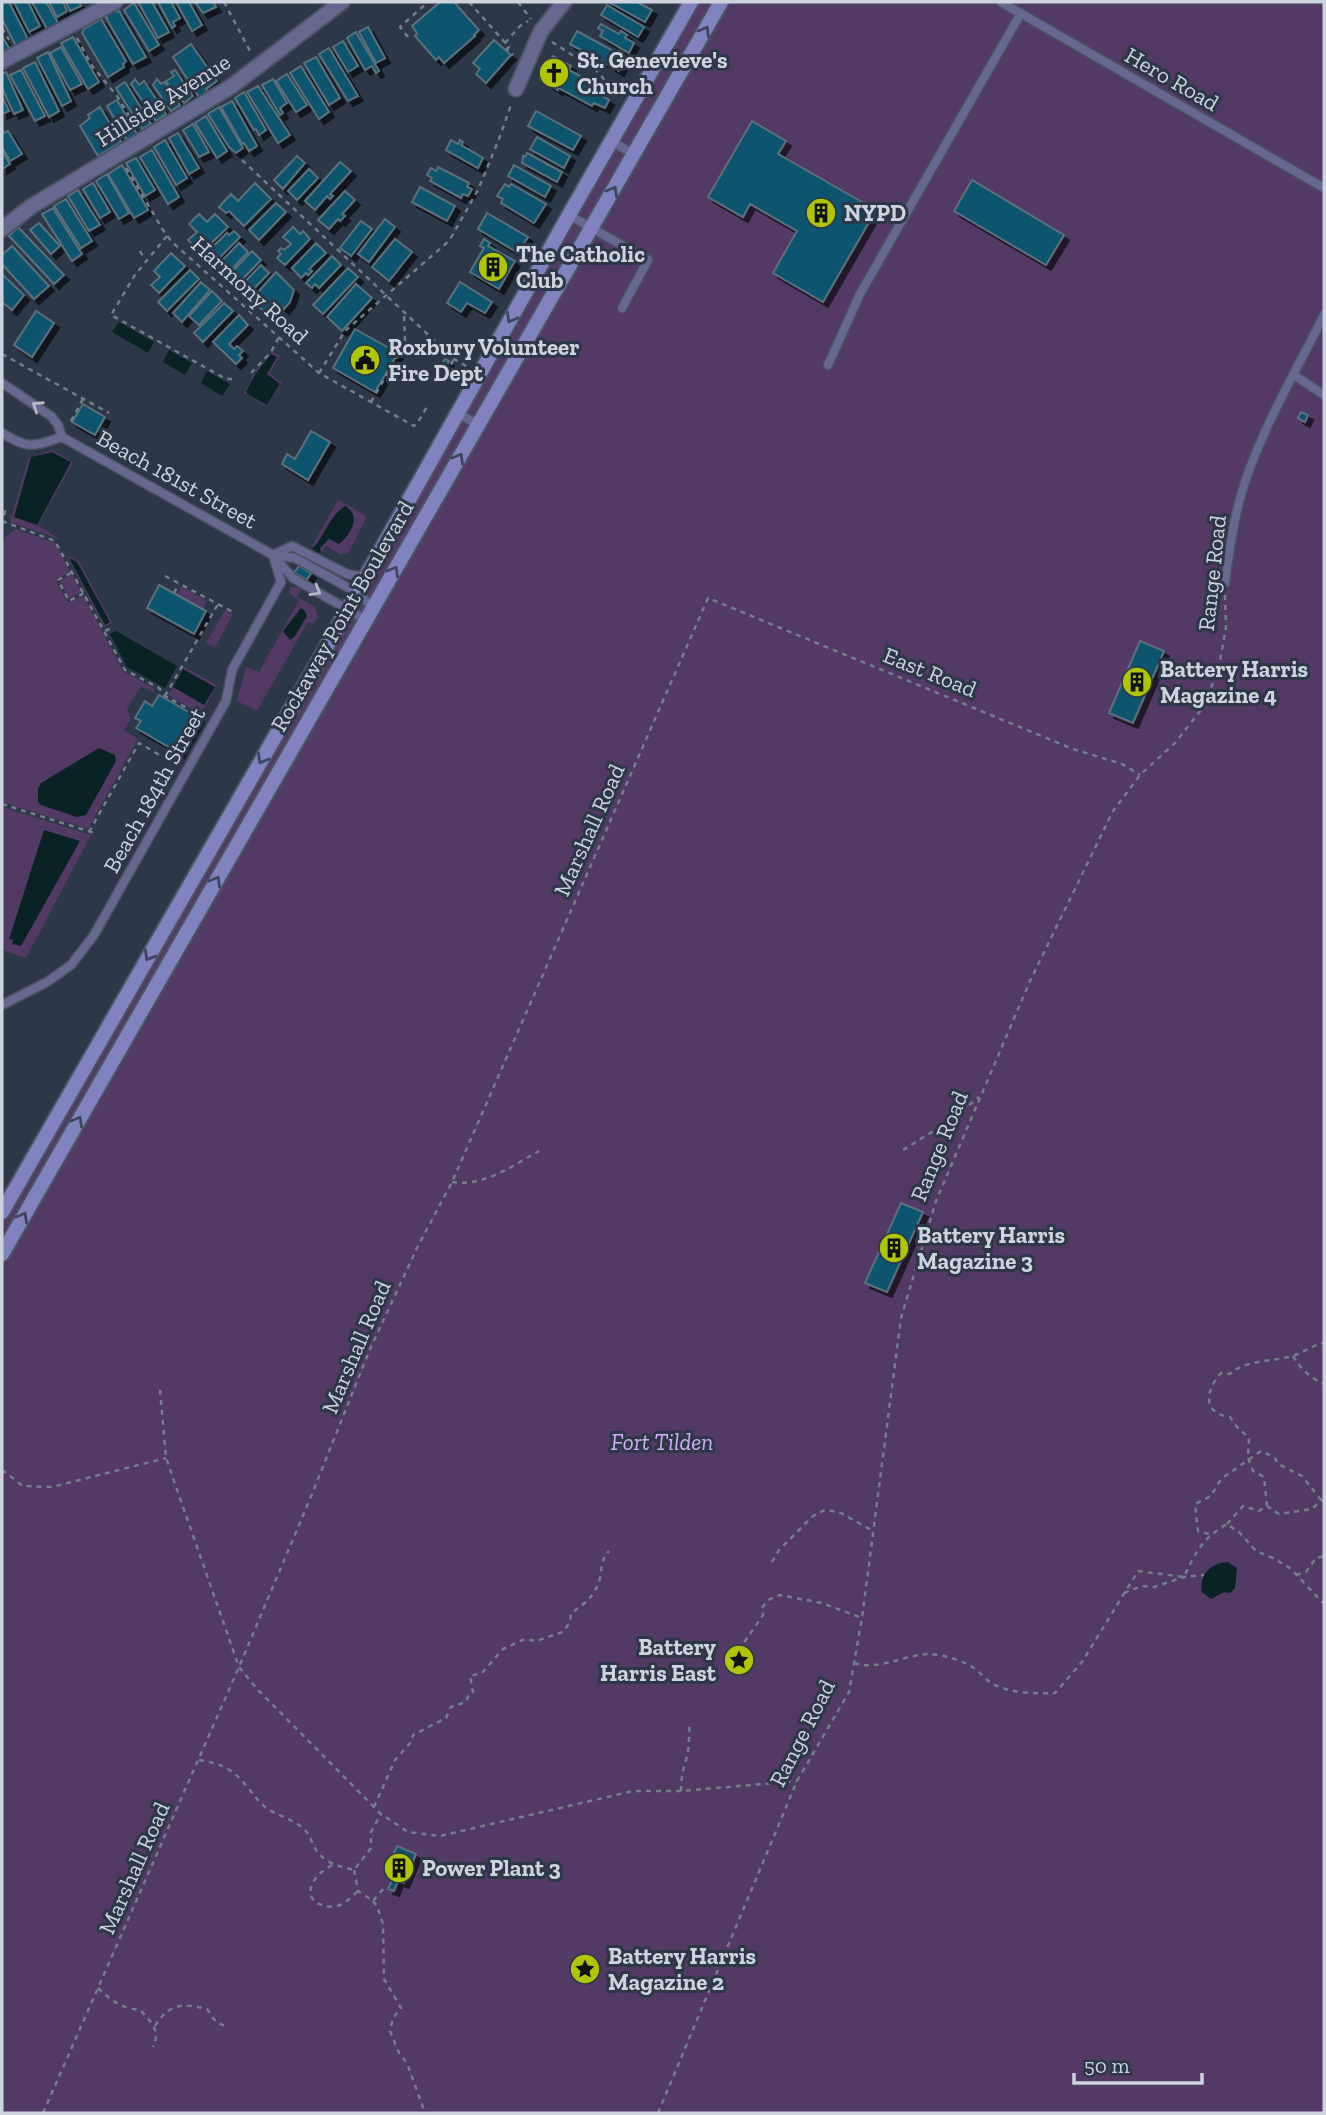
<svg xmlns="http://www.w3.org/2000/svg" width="1326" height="2115" font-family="'Zilla Slab',serif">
  <defs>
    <filter id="shadow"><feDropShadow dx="5" dy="5" stdDeviation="0" flood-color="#0009"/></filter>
  </defs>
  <rect width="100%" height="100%" fill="#2c3747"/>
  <g fill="#523a64">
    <path d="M691 2H1324V2113H2V1202Z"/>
    <path d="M272 352 280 356 269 373 282 383 267 406 244 393 256 370Z"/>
    <path d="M53 450 73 462 38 525 59 539 10 522 29 457Z"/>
    <path d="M338 500 365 515V520L349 552 341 555 326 546 321 554 314 550 312 546Z"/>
    <path d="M16 529 55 543 70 572 57 579 56 581 66 600 69 602 83 596 123 671 155 689 153 692 141 686 127 709 131 718 124 730 138 739 88 829 2 802V538L5 539 6 536Z"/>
    <path d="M67 556 79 561 112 623 104 627Z"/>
    <path d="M72 574 81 592 69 599 60 581Z"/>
    <path d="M181 586 207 601 203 609 177 595Z"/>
    <path d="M291 586 302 589 297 597 315 607 318 617 313 624 308 622 257 711 237 701 246 667 259 672 299 600 289 593Z"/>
    <path d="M225 610 233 614 215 648 206 643Z"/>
    <path d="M184 667 217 685 201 714 168 695Z"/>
    <path d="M2 807 91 835 26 958 2 950Z"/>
  </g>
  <g fill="#092224">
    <path d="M119 322 154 342 148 353 112 332Z"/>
    <path d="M169 350 192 363 185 375 163 362Z"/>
    <path d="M271 354 277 357 267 374 280 384 267 405 247 394 246 391 256 373Z"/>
    <path d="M207 371 230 384 222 396 201 383Z"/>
    <path d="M52 452 71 462 37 525 14 517 31 457Z"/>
    <path d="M345 506C362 515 351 535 339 544L329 539 320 548 321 554 312 549C325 536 329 516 345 506Z"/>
    <path d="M69 558 77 562 110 622 105 625Z"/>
    <path d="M301 608 304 610 307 616 295 636 290 640 283 631Z"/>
    <path d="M116 631 177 666 165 688 127 667 110 634Z"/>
    <path d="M183 669 215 687 204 705 173 687Z"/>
    <path d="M99 748 115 755 116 761 86 815 77 817 41 805 38 802V789L41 783Z"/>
    <path d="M44 830 80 841 21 946 12 944 13 940 9 939Z"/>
    <path d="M1228 1562 1237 1568 1235 1588 1230 1593 1224 1592 1211 1599 1202 1592C1199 1574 1211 1563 1228 1562Z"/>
  </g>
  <g fill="#0c556e" stroke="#5b717b" stroke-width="2" filter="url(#shadow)">
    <path d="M2 2H9L30 43 18 50 2 19Z"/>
    <path d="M14 2H28L40 26 29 32Z"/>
    <path d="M32 2H46L61 28 50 34Z"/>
    <path d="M49 2H63L67 11 57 17Z"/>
    <path d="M66 2H79L81 6 70 11Z"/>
    <path d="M138 2H152L169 32 158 38Z"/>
    <path d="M158 2H171L180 18 173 22 175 26 172 28Z"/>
    <path d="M176 2H189L202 25 192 31Z"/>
    <path d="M195 2H213L216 7 203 13Z"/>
    <path d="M440 2H454L479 30 474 35 475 36 444 63 439 57 436 60 415 36 417 33 412 26Z"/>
    <path d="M609 2H637L652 10 645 22Z"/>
    <path d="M134 3 159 45 149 51 124 10Z"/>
    <path d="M607 5 644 27 638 37 601 15Z"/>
    <path d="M114 7 117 12 119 11 146 57 133 64 106 18H107L105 13Z"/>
    <path d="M101 19 126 61 123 64 124 67 108 77 82 33 84 29Z"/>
    <path d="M601 24 619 34 621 31 627 35 625 38 634 43 629 53 600 36 603 31 598 28Z"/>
    <path d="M368 27 385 58 376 63 359 32Z"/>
    <path d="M577 31 626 58 619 71 570 44Z"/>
    <path d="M356 32 379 71 376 73 372 66 365 70 347 38Z"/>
    <path d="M2 36 9 48 2 52Z"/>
    <path d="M73 37 99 82 88 89 61 43Z"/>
    <path d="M494 40 511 55 486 83 476 74 480 69 473 63Z"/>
    <path d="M343 41 358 66 348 72 333 47Z"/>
    <path d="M191 44 217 81 206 89 210 94 201 100 173 57Z"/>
    <path d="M61 47 82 84 70 90 50 53Z"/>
    <path d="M329 48 358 96 348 101 319 54Z"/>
    <path d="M48 52 71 101 62 106 37 58Z"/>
    <path d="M553 56 571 66 569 70 602 88 599 94 609 100 605 108 594 103 592 106 559 88 558 90 540 79Z"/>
    <path d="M316 57 340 98 329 105 304 63Z"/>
    <path d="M35 62 59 111 49 117 23 68Z"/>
    <path d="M301 66 329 112 319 119 290 73Z"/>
    <path d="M21 70 45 116 35 121 10 75Z"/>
    <path d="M175 70 193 96 184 103 174 88 172 90 166 81 174 76 171 72Z"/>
    <path d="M6 72 23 110 14 114 2 88V74Z"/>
    <path d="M287 74 307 105 296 112 276 81Z"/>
    <path d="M135 79 139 85 144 81 166 114 156 121 131 84Z"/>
    <path d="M157 79 161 84 165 82 180 105 171 111 153 85Z"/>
    <path d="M273 79 287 103 280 108 283 113 280 115 262 85Z"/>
    <path d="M125 82 151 124 142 129 116 88Z"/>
    <path d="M258 86 290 135 278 143 247 92Z"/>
    <path d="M244 92 266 130 259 135 256 129 254 130 235 98Z"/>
    <path d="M2 96 9 111 2 114Z"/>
    <path d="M117 100 137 134 127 140 107 106Z"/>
    <path d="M232 101 257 146 249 151 244 143 242 144 221 107Z"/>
    <path d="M100 107 121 142 98 156 80 126 90 118 88 115Z"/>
    <path d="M219 107 243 148 236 153 229 147 208 114Z"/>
    <path d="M536 111 581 136 573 150 528 126Z"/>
    <path d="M206 116 227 151 217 158 195 123Z"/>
    <path d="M752 121 786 141 778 154 876 210 823 302 773 273 797 231 750 204 743 217 708 197Z"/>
    <path d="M193 124 209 152 199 157 183 130Z"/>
    <path d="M2 129 4 133 8 131 22 154 10 161 2 147Z"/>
    <path d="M178 133 199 168 189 174 169 138Z"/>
    <path d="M537 137 570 156 564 168 530 149Z"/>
    <path d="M165 140 187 178 176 185 154 147Z"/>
    <path d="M451 140 458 144 460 140 463 142 461 145 483 158 478 168 446 150Z"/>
    <path d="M152 150 179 197 168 204 140 157Z"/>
    <path d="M2 151 10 164 2 169Z"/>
    <path d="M527 153 562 172 557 182 522 163 523 156 525 157Z"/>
    <path d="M297 156 305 163 283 189 274 180Z"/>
    <path d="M136 158 155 190 145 196 126 163Z"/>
    <path d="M340 162 351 171 330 194 333 196 330 199 327 196 315 210 305 201Z"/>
    <path d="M122 165 148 210 134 218 108 174Z"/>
    <path d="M514 165 551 186 545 197 508 176Z"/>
    <path d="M438 167 469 183 467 187 472 189 468 196 463 194 461 198 430 181 432 178 427 175 431 168 436 171Z"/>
    <path d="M309 169 318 178 297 200 288 191Z"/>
    <path d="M107 174 129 213 119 219 96 181Z"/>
    <path d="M972 180 1064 235 1046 265 954 211Z"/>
    <path d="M93 183 110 212 100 218 83 189Z"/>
    <path d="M255 183 271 199 244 226 229 211 226 213 219 207 231 194 238 201Z"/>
    <path d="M505 184 509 187 511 184 546 204 534 223 501 203 503 199 497 196Z"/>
    <path d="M420 187 455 206 447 221 412 202Z"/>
    <path d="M78 190 100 225 89 231 68 196Z"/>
    <path d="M345 191 355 200 342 214 345 216 340 221 338 219 329 229 318 220Z"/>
    <path d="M66 199 92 241 81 248 54 206Z"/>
    <path d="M276 203 286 212 259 240 249 230Z"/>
    <path d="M53 208 82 254 72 261 42 214Z"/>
    <path d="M487 213 528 237 518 253 478 229Z"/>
    <path d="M199 214 207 222 215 214 228 227 201 253 188 240 197 232 189 224Z"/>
    <path d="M385 219 395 227 369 262 358 254Z"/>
    <path d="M361 221 372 229 351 256 340 248Z"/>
    <path d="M39 223 60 246 51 254 30 230Z"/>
    <path d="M18 227 64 275 54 284 9 236Z"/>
    <path d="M293 227 300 234 303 231 310 239 285 265 277 258 281 254 278 251 281 248 284 250 291 244 283 237Z"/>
    <path d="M234 231 240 237 213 264 204 255 227 233 229 235Z"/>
    <path d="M395 239 412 252 389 281 372 267Z"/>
    <path d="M484 239 490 243 488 246 515 261 499 289 470 272 484 248 480 246Z"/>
    <path d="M239 243 248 252 225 276 216 267Z"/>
    <path d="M316 243 326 253 309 269 312 271 308 275 306 273 301 278 292 268Z"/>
    <path d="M12 246 49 286 34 299 2 264V255Z"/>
    <path d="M252 251 261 260 236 286 227 277Z"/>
    <path d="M171 253 185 266 159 293 151 285 160 277 154 271Z"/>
    <path d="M332 256 341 265 319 288 315 284 312 288 306 283Z"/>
    <path d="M261 265 269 273 245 298 240 294 242 292 239 288Z"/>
    <path d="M348 268 358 277 323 314 313 305Z"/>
    <path d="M190 270 199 279 167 311 158 302Z"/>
    <path d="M276 272 294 290 290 302 284 309 277 303 267 314 251 300Z"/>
    <path d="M2 274 24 295 12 310 2 302Z"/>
    <path d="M201 282 210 290 182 322 173 313Z"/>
    <path d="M460 282 492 302 485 313 467 303 461 312 447 303Z"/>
    <path d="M356 284 372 298 342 331 327 317Z"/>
    <path d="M212 291 222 301 199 325 189 316Z"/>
    <path d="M224 303 233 311 203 342 194 333Z"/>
    <path d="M36 311 54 323 32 357 14 345Z"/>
    <path d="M239 315 248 325 229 344 234 349 237 346 243 351 239 355 242 358 236 364 213 342Z"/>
    <path d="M355 329 398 353 375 392 333 368Z"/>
    <path d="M445 359 449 361 444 371 439 369Z"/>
    <path d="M83 404 105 417 95 435 72 422Z"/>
    <path d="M1301 412 1308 415 1305 422 1298 418Z"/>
    <path d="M311 431 330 442 308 480 282 464 287 454 295 459Z"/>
    <path d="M299 566 311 573 307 580 294 573Z"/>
    <path d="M159 585 206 611 194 634 147 608Z"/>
    <path d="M1140 641 1164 651 1133 723 1109 713Z"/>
    <path d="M159 695 199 718 179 753 136 728 141 721 135 718 145 701 152 706Z"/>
    <path d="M901 1203 923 1212 887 1292 865 1283Z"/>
    <path d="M397 1846 416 1854 404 1883 398 1881 394 1891 388 1889 393 1878 388 1877 391 1871 387 1869 389 1865 392 1866 396 1859 392 1858Z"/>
  </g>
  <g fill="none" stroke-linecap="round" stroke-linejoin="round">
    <g stroke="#495362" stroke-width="11">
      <g id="lane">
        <path d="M1001 2 1324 188"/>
        <path d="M611 141 634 154"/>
        <path d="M569 215 648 260 622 308"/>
        <path d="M828 365 860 294 1021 13"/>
        <path d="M1294 375 1324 395"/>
        <path d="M2 383 51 416 58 425 62 437 273 555 293 578 366 620"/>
        <path d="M458 413 478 425"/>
        <path d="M2 433C29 450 33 446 62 437"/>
        <path d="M273 555 295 558 356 592 373 607"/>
        <path d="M273 555 292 546 347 574 365 577"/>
        <path d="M1225 583C1229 549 1234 515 1245 482 1264 425 1297 369 1324 315"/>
        <path d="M2 1005 47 982 71 965 94 935 226 701 232 670 281 582 273 555"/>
      </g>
    </g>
    <g stroke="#495362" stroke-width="18">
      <g id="street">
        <path d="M2 61 115 2"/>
        <path d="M516 89 541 31 564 2"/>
        <path d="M2 229 32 206 232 86 342 2"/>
      </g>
    </g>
    <g stroke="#495362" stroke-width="18">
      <g id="secondary">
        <path d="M2 1212 314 669 569 215 691 2"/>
        <path d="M2 1254 721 2"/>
      </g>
    </g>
    <g stroke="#757f8c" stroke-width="2.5" stroke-dasharray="5 5" stroke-linecap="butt">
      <path d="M224 2 250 51"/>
      <path d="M469 2 509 47 507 49 513 55"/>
      <path d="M518 2 531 19"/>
      <path d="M2 28 9 40"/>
      <path d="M408 37 400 27 428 2"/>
      <path d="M77 38 92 66 117 96 135 125"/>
      <path d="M552 42 597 71 603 78 610 91"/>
      <path d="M505 43 520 26 528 21"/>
      <path d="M242 160 454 359 466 366"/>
      <path d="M126 168 163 230 172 242 319 373 414 426 417 424 428 405"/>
      <path d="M167 236 135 275 111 315 226 379H232"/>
      <path d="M140 251 145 260"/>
      <path d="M2 354 109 413"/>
      <path d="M251 373 271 352 279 337"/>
      <path d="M319 373 345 331 449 241 478 190 499 139 512 102"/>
      <path d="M441 382 454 359"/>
      <path d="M371 402 405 343 404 313"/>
      <path d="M71 421 83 399"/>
      <path d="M2 521 55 541 125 670 159 688 165 696 202 716"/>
      <path d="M2 525 6 506"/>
      <path d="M71 573 58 580 69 601 84 593"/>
      <path d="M165 576 233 612"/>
      <path d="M174 593 179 584"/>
      <path d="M105 631 114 627"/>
      <path d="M165 696 218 604"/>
      <path d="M2 804 94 833"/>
      <path d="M89 832 139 743 175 764 176 762"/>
      <path d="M903 1150 951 1120 979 1097"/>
      <path d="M452 1182C483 1187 512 1166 539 1151"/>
      <path d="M1293 1356C1300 1368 1311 1379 1324 1384"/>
      <path d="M160 1390 166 1458 239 1667 258 1690 381 1814 408 1832 440 1836 633 1791H681L797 1781"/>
      <path d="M2 1470 23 1486 52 1487 166 1458"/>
      <path d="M1267 1506 1264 1477 1253 1471 1248 1458 1249 1438 1237 1427 1230 1417C1201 1413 1206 1390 1221 1373L1230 1374C1247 1359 1272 1362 1293 1356 1304 1352 1313 1345 1324 1343"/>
      <path d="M1227 1524 1243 1506 1259 1511 1267 1506 1279 1514 1312 1509 1321 1500 1324 1501"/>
      <path d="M1209 1534 1198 1531 1195 1504 1211 1496 1221 1479 1261 1451 1275 1458 1278 1464 1302 1476 1321 1500"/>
      <path d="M772 1562 779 1550 813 1516 825 1510 839 1512 873 1531"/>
      <path d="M1296 1575 1306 1572 1316 1558 1324 1556"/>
      <path d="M1124 1593 1142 1586 1154 1587 1184 1577 1204 1575"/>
      <path d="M739 1660 735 1662 732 1660 763 1615 762 1608 768 1600 780 1595 822 1603 862 1618"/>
      <path d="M854 1663C879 1671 903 1655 928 1654 942 1654 965 1661 975 1669 981 1673 985 1679 991 1683 1008 1693 1036 1694 1055 1693L1082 1662 1138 1571 1184 1577C1196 1551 1202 1539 1227 1524L1240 1533 1256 1551 1273 1558 1290 1568 1324 1604"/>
      <path d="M199 1760C224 1764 234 1770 249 1789 254 1795 258 1801 264 1806 277 1817 294 1818 306 1831 311 1837 312 1844 316 1850 326 1864 339 1866 354 1870L371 1848V1832L381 1814"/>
      <path d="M681 1791C681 1778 683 1769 687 1757 689 1751 689 1731 690 1723"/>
      <path d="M374 1807 395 1760 412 1741 413 1735 446 1718 451 1707 466 1702 469 1694 473 1692 470 1676 482 1673 503 1649 525 1639 536 1641 563 1632 570 1622 571 1613C585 1604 596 1595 600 1578 602 1567 601 1560 609 1551"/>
      <path d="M332 1865C323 1871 316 1875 312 1885 304 1902 326 1910 340 1905 347 1902 352 1896 358 1891"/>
      <path d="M354 1870 358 1891 373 1901 384 1888"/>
      <path d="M373 1901 377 1906 383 1924 384 1979 401 2008 393 2018 390 2031 399 2053 407 2063 425 2113"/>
      <path d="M98 1988C112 2001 121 2008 140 2010 151 2022 161 2030 153 2047"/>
      <path d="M155 2026C169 2003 183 2003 207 2009L216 2022 227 2027"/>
      <path d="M43 2113 239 1667 310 1499 370 1349 418 1246 452 1182 708 598 1073 749 1122 764 1140 775"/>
      <path d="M658 2113 797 1781 849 1692 862 1618 901 1318 936 1201 1030 981 1113 811 1140 775 1175 743 1201 710 1218 672 1226 627 1225 595"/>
    </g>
    <use href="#lane" stroke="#676890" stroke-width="8"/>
    <use href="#street" stroke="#676890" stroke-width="14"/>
    <use href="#secondary" stroke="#8183c1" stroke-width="14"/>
  </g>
  <defs><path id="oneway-chevron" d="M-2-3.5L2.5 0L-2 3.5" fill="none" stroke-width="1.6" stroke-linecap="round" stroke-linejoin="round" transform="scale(1.75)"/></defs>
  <g stroke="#3d465f">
    <use href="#oneway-chevron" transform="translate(705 31) rotate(-60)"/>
    <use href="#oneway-chevron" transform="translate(613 191) rotate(-60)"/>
    <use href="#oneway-chevron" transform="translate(511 318) rotate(119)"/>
    <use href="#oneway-chevron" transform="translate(459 458) rotate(-60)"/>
    <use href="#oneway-chevron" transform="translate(394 571) rotate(-60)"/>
    <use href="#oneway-chevron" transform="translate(262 759) rotate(120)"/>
    <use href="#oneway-chevron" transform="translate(216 881) rotate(-60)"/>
    <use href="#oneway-chevron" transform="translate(149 956) rotate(120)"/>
    <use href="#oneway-chevron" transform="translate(78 1121) rotate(-60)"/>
    <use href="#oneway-chevron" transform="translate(23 1217) rotate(-60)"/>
  </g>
  <g stroke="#b4b9ca">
    <use href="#oneway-chevron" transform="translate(37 406) rotate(-147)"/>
    <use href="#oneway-chevron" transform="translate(316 591) rotate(30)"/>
  </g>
  <defs>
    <g id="church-disc" transform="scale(1.575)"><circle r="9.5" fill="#afc505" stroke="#2c3747"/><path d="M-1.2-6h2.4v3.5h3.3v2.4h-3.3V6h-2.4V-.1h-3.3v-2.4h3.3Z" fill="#111"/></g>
    <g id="building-disc" transform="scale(1.575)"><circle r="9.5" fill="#afc505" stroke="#2c3747"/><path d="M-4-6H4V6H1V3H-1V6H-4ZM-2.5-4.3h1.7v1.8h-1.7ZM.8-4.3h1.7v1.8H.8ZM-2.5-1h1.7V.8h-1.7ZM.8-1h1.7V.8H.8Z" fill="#111"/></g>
    <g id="civic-disc" transform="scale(1.575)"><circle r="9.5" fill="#afc505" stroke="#2c3747"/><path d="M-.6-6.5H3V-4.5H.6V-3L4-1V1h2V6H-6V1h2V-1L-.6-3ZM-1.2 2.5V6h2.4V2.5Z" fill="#111"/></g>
    <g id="sight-disc" transform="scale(1.575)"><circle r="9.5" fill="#afc505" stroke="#2c3747"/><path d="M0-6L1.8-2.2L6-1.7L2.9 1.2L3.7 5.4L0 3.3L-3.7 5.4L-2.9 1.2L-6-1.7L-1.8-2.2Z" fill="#111"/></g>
  </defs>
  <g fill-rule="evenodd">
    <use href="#church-disc" x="554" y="73"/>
    <use href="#building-disc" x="821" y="213"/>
    <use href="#building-disc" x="493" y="267"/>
    <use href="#civic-disc" x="365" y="360"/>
    <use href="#building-disc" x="1137" y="682"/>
    <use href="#building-disc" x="894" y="1248"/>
    <use href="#sight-disc" x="739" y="1660"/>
    <use href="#building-disc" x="399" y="1868"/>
    <use href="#sight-disc" x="585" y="1969"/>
  </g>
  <g text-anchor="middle" stroke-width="6" stroke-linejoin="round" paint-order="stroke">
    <g font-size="23" font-weight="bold" fill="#cdd4de" stroke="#2c3747" text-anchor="start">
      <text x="577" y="68">St. Genevieve's<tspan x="577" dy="26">Church</tspan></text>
      <text x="844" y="221">NYPD</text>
      <text x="516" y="262">The Catholic<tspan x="516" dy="26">Club</tspan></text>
      <text x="388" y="355">Roxbury Volunteer<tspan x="388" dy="26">Fire Dept</tspan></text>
      <text x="1160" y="677">Battery Harris<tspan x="1160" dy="26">Magazine 4</tspan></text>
      <text x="917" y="1243">Battery Harris<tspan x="917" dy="26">Magazine 3</tspan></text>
      <text x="716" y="1655" text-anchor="end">Battery<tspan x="716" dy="26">Harris East</tspan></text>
      <text x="422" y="1876">Power Plant 3</text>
      <text x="608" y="1964">Battery Harris<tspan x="608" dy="26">Magazine 2</tspan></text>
    </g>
    <g font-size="23" fill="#cdd4de" stroke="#2c3747">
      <text transform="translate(1172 79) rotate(30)" y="8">Hero Road</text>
      <text transform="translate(163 100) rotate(-32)" y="8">Hillside Avenue</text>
      <text transform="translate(250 290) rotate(42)" y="8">Harmony Road</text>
      <text transform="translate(177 479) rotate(29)" y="8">Beach 181st Street</text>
      <text transform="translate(1212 573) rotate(-84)" y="8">Range Road</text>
      <text transform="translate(342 616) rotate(-60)" y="8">Rockaway Point Boulevard</text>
      <text transform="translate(930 672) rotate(22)" y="8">East Road</text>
      <text transform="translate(154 790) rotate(-61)" y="8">Beach 184th Street</text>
      <text transform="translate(589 830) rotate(-66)" y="8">Marshall Road</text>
      <text transform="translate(939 1146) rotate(-68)" y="8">Range Road</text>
      <text transform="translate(356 1347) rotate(-67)" y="8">Marshall Road</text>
      <text transform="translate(802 1733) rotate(-63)" y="8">Range Road</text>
      <text transform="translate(134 1868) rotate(-66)" y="8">Marshall Road</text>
    </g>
    <g font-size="23" font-style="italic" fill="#d5adf4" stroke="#2c3747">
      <text x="662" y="1450">Fort Tilden</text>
    </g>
  </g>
  <rect width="1326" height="2115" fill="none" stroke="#cdd4de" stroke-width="7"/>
  <path d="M1074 2073v10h128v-10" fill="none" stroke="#cdd4de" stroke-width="3.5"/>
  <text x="1084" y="2073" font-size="21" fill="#cdd4de" stroke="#2c3747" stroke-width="5" paint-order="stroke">50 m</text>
</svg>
